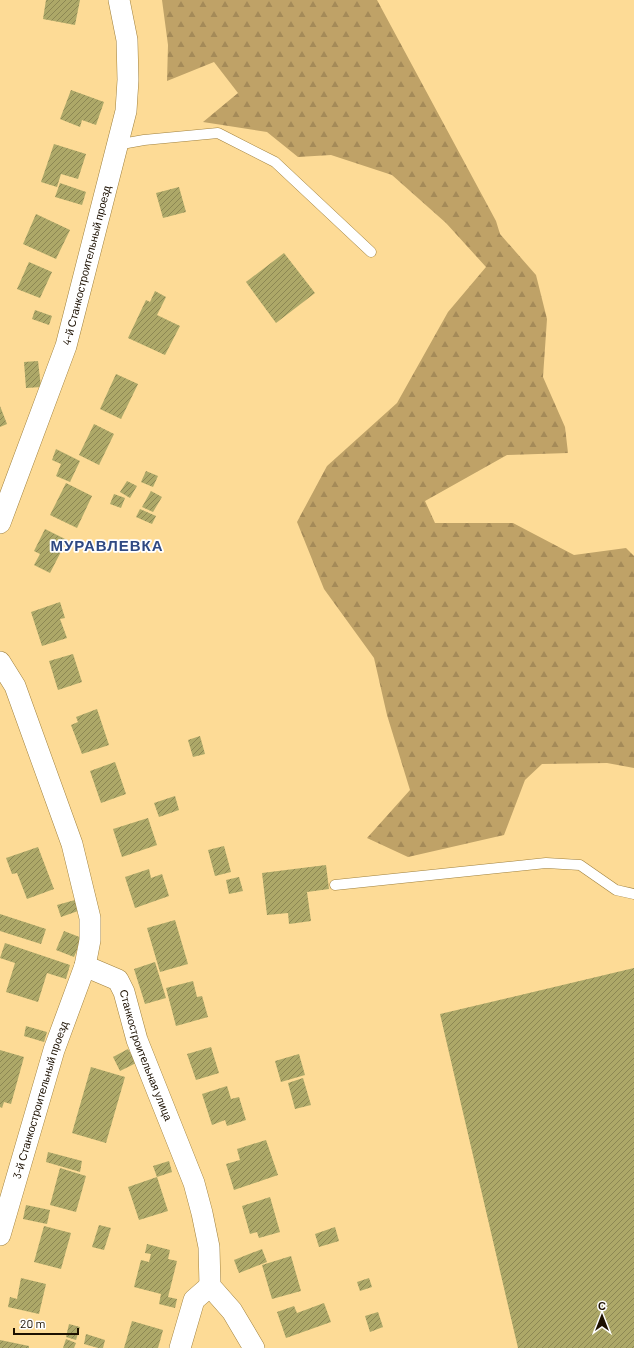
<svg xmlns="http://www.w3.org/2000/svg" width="634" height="1348" font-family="Barlow,sans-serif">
  <defs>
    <pattern id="forest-firs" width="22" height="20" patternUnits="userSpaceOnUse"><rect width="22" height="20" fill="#bfa267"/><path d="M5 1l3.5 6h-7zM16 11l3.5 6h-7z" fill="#a48a58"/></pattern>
    <pattern id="building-hatch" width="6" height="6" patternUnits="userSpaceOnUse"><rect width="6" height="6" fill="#ada868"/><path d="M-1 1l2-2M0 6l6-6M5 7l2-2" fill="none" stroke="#8c8753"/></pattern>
  </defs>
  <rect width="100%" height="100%" fill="#fddb96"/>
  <path fill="url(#forest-firs)" d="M162 0H377L496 221 500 234 536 275 547 319 543 377 565 427 568 453 507 455 425 501 435 523H513L574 555 626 548 634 556V768L607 763 542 764 525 780 504 835 408 857 367 838 410 790 387 715 374 658 324 589 297 522 327 466 397 403 448 312 486 267 446 223 392 175 331 155 298 157 267 132 203 122 238 93 214 62 167 81 168 45Z"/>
  <g fill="url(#building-hatch)">
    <path d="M46 0H80L75 25 43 19Z"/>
    <path d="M71 90 104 102 96 125 82 120 80 127 60 119Z"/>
    <path d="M54 144 86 154 78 179 61 174 57 187 41 182Z"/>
    <path d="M60 183 86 192 82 205 55 197Z"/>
    <path d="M179 187 186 212 163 218 156 193Z"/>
    <path d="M36 214 70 230 56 259 23 244Z"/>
    <path d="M284 253 315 293 276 323 246 282Z"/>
    <path d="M29 262 52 272 40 298 17 289Z"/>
    <path d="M155 291 166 297 157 315 180 326 165 355 128 338 146 300 150 302Z"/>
    <path d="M35 310 52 316 49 325 32 319Z"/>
    <path d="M38 361 41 387 26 388 24 362Z"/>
    <path d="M116 374 138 384 121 419 100 409Z"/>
    <path d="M0 406 7 424 0 427Z"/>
    <path d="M94 424 114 434 99 465 79 455Z"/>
    <path d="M56 449 80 461 70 482 56 476 61 464 52 460Z"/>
    <path d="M146 471 158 476 153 487 141 482Z"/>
    <path d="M127 481 137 486 130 498 120 492Z"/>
    <path d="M66 483 92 496 77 528 50 515Z"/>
    <path d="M151 491 162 497 153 512 142 507Z"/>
    <path d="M114 494 125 498 121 508 110 504Z"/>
    <path d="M140 509 156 516 152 524 136 517Z"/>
    <path d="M45 529 67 540 50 573 34 565 40 554 34 551Z"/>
    <path d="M60 602 65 618 60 619 67 638 42 646 31 612Z"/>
    <path d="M73 654 82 682 58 690 49 661Z"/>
    <path d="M97 709 109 745 82 754 71 725 78 722 76 717Z"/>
    <path d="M200 736 205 754 193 757 188 740Z"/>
    <path d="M115 762 126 794 101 803 90 771Z"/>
    <path d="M175 796 179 810 159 817 154 803Z"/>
    <path d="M148 818 157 845 122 857 113 829Z"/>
    <path d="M224 846 231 872 215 876 208 850Z"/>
    <path d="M38 847 54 889 27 899 17 873 12 874 6 858Z"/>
    <path d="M326 865 329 889 307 892 311 921 289 924 288 913 267 915 262 873Z"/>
    <path d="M149 869 151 878 162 874 169 896 135 908 125 877Z"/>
    <path d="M239 877 243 891 229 894 226 880Z"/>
    <path d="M75 900 78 911 61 917 57 905Z"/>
    <path d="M0 914 46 929 41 944 0 931Z"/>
    <path d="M175 920 188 964 160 972 147 928Z"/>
    <path d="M64 931 82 938 74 957 56 950Z"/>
    <path d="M5 943 70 965 66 979 47 973 38 1002 6 992 15 963 0 958Z"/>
    <path d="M155 962 166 998 145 1004 134 969Z"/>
    <path d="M634 968V1348H518L440 1014Z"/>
    <path d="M193 981 197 997 202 996 208 1017 176 1026 166 988Z"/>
    <path d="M26 1026 47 1032 44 1042 24 1036Z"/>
    <path d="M211 1047 219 1073 196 1080 187 1054Z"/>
    <path d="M128 1049 136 1063 120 1071 113 1057Z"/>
    <path d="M0 1050 24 1057 11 1104 4 1102 2 1108 0 1107Z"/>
    <path d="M299 1054 305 1075 281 1082 275 1061Z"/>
    <path d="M91 1067 125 1077 106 1143 72 1133Z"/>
    <path d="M303 1078 311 1105 295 1109 288 1083Z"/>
    <path d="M227 1086 231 1099 239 1097 246 1120 227 1126 225 1120 212 1125 202 1094Z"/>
    <path d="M266 1140 278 1175 234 1190 226 1164 240 1160 237 1149Z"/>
    <path d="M48 1152 82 1161 80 1172 46 1162Z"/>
    <path d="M169 1161 172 1172 157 1177 153 1166Z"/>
    <path d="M60 1168 86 1176 76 1212 50 1205Z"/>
    <path d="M157 1177 168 1211 139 1220 128 1187Z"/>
    <path d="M270 1197 280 1232 259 1238 257 1232 250 1234 242 1206Z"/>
    <path d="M26 1205 50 1210 47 1224 23 1219Z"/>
    <path d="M99 1225 111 1228 104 1250 92 1247Z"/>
    <path d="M44 1226 71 1233 61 1269 34 1262Z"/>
    <path d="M335 1227 339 1241 319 1247 315 1234Z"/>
    <path d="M147 1244 170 1250 168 1259 177 1261 168 1297 177 1299 175 1308 159 1304 161 1294 134 1287 141 1260 149 1262 151 1254 145 1253Z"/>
    <path d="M262 1249 267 1262 239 1273 234 1260Z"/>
    <path d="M291 1256 301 1291 272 1299 262 1265Z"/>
    <path d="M21 1278 46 1284 39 1314 8 1307 10 1297 17 1299Z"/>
    <path d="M369 1278 372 1287 360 1291 357 1282Z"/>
    <path d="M324 1303 331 1322 286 1338 277 1312 294 1306 297 1313Z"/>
    <path d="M378 1312 383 1327 370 1332 365 1316Z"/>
    <path d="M132 1321 163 1330 158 1348H124Z"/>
    <path d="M69 1324 80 1327 76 1340 66 1337Z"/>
    <path d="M86 1334 105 1340 103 1348H98L84 1344Z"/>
    <path d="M66 1339 76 1343 74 1348H63Z"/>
    <path d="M0 1340 29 1346V1348H0Z"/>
  </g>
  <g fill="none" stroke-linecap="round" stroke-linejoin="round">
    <g stroke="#a0803c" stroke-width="11">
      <g id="lane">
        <path d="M116 145 144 140 218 133 275 162 371 252"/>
        <path d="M335 885 546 863 580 865 616 890 634 894"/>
      </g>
    </g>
    <g stroke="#a0803c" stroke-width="22">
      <g id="street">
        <path id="s1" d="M0 523 66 346 126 111 128 80 127 40 119 0"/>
        <path id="s2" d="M0 662 15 686 72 844 90 918V940L85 966 118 980 124 992 137 1040 194 1183 202 1213 209 1247 210 1286 232 1311 254 1348"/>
        <path id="s3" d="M0 1235 54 1050 85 966"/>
        <path d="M180 1348 194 1300 210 1286"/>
      </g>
    </g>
    <use href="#lane" stroke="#fff" stroke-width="10"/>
    <use href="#street" stroke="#fff" stroke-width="21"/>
  </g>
  <g text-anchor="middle" stroke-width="3.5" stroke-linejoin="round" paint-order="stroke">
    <g font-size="11" fill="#1c1000" stroke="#fff">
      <text dy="4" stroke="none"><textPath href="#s1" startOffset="272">4-й Станкостроительный проезд</textPath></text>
      <text dy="4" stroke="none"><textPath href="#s2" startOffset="437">Станкостроительная улица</textPath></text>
      <text dy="4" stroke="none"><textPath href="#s3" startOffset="141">3-й Станкостроительный проезд</textPath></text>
    </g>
    <g font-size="15" font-weight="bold" letter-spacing="1" fill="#2f4982" stroke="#fff">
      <text x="107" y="551">МУРАВЛЕВКА</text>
    </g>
  </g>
  <g transform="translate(602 1316)" stroke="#ffffff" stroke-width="3" paint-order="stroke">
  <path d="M0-3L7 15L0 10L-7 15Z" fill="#1c1000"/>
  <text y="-6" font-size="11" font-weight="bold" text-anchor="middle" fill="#1c1000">С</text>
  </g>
  <path d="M14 1328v6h64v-6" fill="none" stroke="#1c1000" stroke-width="2"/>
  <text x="20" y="1328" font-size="12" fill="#1c1000" stroke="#ffffff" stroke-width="3" paint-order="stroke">20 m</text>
</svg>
